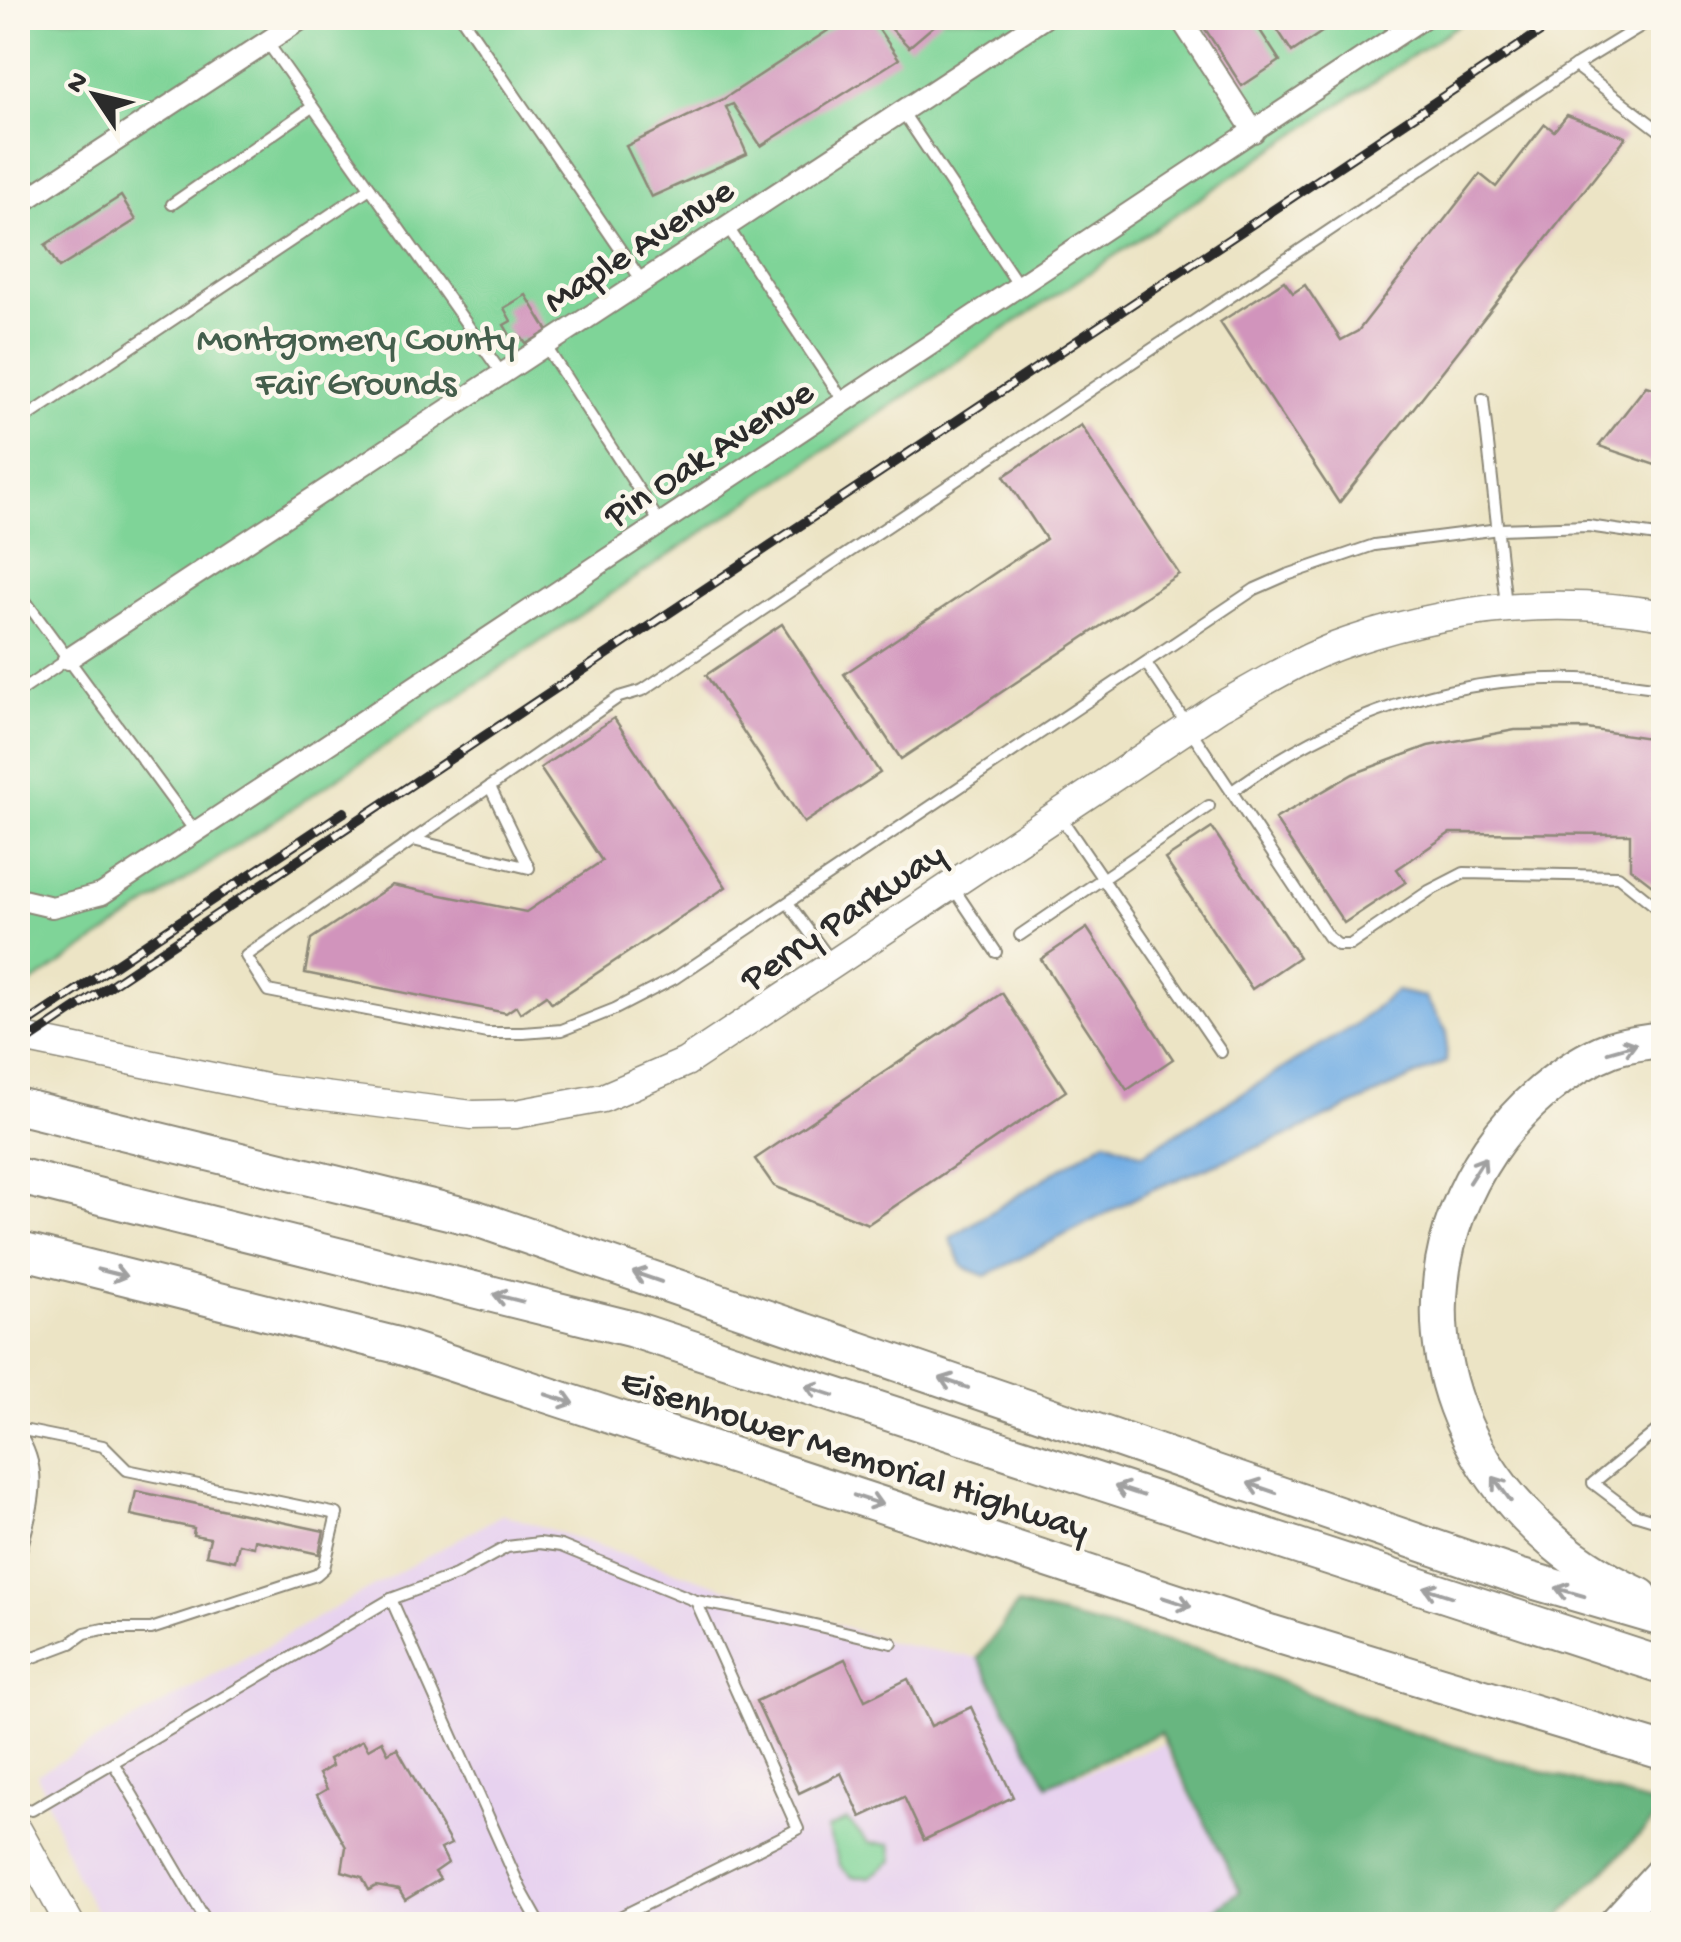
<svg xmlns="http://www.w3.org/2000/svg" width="1681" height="1942" font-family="'Gochi Hand',sans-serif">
  <rect width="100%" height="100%" fill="#fbf7ec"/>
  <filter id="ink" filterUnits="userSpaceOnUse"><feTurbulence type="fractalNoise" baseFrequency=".01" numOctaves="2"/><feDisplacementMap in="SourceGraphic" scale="20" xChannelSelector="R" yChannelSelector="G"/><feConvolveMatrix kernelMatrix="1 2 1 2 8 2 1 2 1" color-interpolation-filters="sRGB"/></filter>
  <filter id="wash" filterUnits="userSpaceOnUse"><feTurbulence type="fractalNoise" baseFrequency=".0048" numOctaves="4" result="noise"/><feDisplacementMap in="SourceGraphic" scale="40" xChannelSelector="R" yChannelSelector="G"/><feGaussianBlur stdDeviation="2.25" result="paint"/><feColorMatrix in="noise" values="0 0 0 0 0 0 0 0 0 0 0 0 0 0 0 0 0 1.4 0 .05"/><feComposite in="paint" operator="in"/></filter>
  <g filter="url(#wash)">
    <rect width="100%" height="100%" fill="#ece4c5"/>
    <path fill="#e7d2ef" d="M503 1514 892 1643 978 1658 1048 1785 1163 1744 1240 1892 1201 1924H103L75 1875 37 1774Z"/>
    <g fill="#7fd498" stroke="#558062" stroke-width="2.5">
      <path d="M18 18H1468L22 990 18 989Z"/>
      <path d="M847 1820 869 1843 891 1844 893 1861 870 1877H852L840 1865 827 1829Z"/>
    </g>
    <path fill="#67b680" stroke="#497056" stroke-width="2.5" d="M1017 1605 1212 1653 1384 1725 1663 1807V1811L1552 1924H1195L1240 1891 1160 1733 1048 1785 978 1658Z"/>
    <path fill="#73aee4" stroke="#4f6c88" stroke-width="2.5" d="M1395 991 1425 997 1447 1032 1446 1062 1293 1133 1151 1190 986 1276 963 1267 950 1238 1106 1140 1142 1154 1355 1025Z"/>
    <g id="blocks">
      <g fill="#d194bc">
        <path d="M847 18H871L899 59 761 146 733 104 726 107 747 154 651 197 626 146 722 100Z"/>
        <path d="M881 18H943L909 47Z"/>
        <path d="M1198 18H1252L1280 61 1242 86Z"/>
        <path d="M1270 18H1312L1322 32 1292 52Z"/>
        <path d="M1567 115 1626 137 1339 503 1220 322 1284 281 1293 293 1305 285 1341 340 1358 331 1480 174 1496 187 1545 124 1554 131Z"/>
        <path d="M121 196 136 220 59 268 45 245Z"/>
        <path d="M526 295 548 331 526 344 522 338 514 342 504 325 511 321 504 308Z"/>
        <path d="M1646 386 1664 392V468L1599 446Z"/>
        <path d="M1081 425 1179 574 901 759 844 674 1046 539 1004 476Z"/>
        <path d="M782 624 880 773 804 823 706 675Z"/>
        <path d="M614 718 726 887 552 1003 546 995 520 1013 516 1006 506 1013 305 973 311 939 392 885 526 912 602 861 540 768Z"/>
        <path d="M1587 729 1664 740V894L1630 868V834L1450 833 1397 869 1406 882 1344 923 1275 819 1353 774 1428 746 1515 730Z"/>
        <path d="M1212 828 1299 957 1252 989 1165 859Z"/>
        <path d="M1087 928 1173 1059 1127 1090 1041 959Z"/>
        <path d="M1002 993 1066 1091 868 1224 774 1186 755 1159Z"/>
        <path d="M136 1491 324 1531 319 1554 255 1540 254 1547 239 1544 235 1561 206 1555 210 1538 193 1535 194 1528 131 1515Z"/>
        <path d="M845 1659 865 1700 908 1679 931 1726 971 1707 1013 1797 924 1840 904 1797 861 1817 841 1773 799 1793 756 1701Z"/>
        <path d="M363 1740 368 1749 382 1741 388 1753 397 1748 451 1844 441 1849 448 1863 435 1872 440 1879 405 1900 399 1890 376 1886 369 1890 362 1877 342 1871 346 1847 317 1795 327 1789 319 1774 332 1766 329 1759Z"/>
      </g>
    </g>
  </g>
  <g filter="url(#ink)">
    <use href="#blocks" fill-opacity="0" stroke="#8c8878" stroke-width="2.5"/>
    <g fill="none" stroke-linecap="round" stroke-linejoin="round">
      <g stroke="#8c8878" stroke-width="14">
        <g id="lane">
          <path d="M462 18 642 281"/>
          <path d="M1654 18 1575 66 643 690 619 697 246 956 268 991 487 1033H523L562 1030 615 1009 675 978 1255 589 1287 575 1374 545 1499 529 1588 526 1664 537"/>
          <path d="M267 42 502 374"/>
          <path d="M1575 66 1664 134"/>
          <path d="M902 111 1019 286"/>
          <path d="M172 204 312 107"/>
          <path d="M727 226 844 402"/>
          <path d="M545 345 660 523"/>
          <path d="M1483 399 1506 605"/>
          <path d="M18 423 370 188"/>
          <path d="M18 591 195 831"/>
          <path d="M1146 663 1328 937 1338 945H1350L1429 891 1464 873 1618 876 1664 913"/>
          <path d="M18 693 68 659"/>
          <path d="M1232 791C1335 716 1450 675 1579 679 1607 680 1635 685 1664 688"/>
          <path d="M1059 815 1221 1052"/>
          <path d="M413 840 529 868 490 787"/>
          <path d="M952 886 996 952"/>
          <path d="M788 903 833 964"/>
          <path d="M1020 935 1209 806"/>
          <path d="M1664 1425 1593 1483 1634 1514 1664 1523"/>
          <path d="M18 1429 103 1446 127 1470 337 1514 324 1568 316 1575 151 1629H103L85 1633 71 1643 18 1663"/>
          <path d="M18 1432C49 1475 29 1515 18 1562"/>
          <path d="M18 1484 24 1502 18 1533"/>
          <path d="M391 1599 521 1890 540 1924"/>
          <path d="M696 1601 772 1615 892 1643"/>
          <path d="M114 1764 208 1924"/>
          <path d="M18 1807 32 1810 391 1599 456 1575 507 1547 539 1543 561 1546 696 1601 798 1829 606 1924"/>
        </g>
      </g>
      <g stroke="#8c8878" stroke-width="24">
        <g id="street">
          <path d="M1180 18 1254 132"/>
          <path d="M18 205 303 18"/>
          <path d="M68 659 1044 18"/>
          <path d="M18 899 52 907 102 894 1423 18"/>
        </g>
      </g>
      <g stroke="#8c8878" stroke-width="31">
        <g id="secondary">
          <path d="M18 1037 270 1089 472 1115 516 1114 603 1098 686 1062 1219 707C1261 684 1303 657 1348 642 1451 607 1557 596 1664 615"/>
          <path d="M18 1831 70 1924"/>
        </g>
      </g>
      <g stroke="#8c8878" stroke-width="34">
        <path id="primary" d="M1613 1924 1664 1868"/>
      </g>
      <g stroke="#8c8878" stroke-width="39">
        <g id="highway">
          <path d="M18 1106 475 1218 1520 1577 1664 1619"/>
          <path d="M18 1176 632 1329 1664 1666"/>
          <path d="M18 1250 396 1345 1271 1633 1664 1752"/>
          <path d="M1640 1596C1464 1517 1377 1318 1490 1150 1518 1109 1564 1067 1611 1049 1627 1043 1646 1042 1664 1039"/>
        </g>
      </g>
      <use href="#lane" stroke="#fff" stroke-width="10"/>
      <use href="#street" stroke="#fff" stroke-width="20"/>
      <use href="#secondary" stroke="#fff" stroke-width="28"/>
      <use href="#primary" stroke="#fff" stroke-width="30"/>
      <use href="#highway" stroke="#fff" stroke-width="35"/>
      <g stroke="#2b2b2b" stroke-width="10">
        <g id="rail">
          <path d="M32 1020 344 812"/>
          <path d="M18 1047 1561 18"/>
        </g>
      </g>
      <use href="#rail" stroke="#fbf7ec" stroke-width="6" stroke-dasharray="19" stroke-linecap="butt"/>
    </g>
    <defs><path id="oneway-shaft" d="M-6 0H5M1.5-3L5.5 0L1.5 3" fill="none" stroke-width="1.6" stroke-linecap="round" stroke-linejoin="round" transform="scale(2.5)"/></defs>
    <g stroke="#a0a0a0">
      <use href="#oneway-shaft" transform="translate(1622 1048) rotate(-16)"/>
      <use href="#oneway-shaft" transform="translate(1477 1170) rotate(-57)"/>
      <use href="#oneway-shaft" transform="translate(112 1273) rotate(14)"/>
      <use href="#oneway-shaft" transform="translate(647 1277) rotate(-161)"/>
      <use href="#oneway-shaft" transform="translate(508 1298) rotate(-166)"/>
      <use href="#oneway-shaft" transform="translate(954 1383) rotate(-161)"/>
      <use href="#oneway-shaft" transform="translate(820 1391) rotate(-162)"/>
      <use href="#oneway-shaft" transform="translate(560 1399) rotate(18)"/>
      <use href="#oneway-shaft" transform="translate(1262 1488) rotate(-161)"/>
      <use href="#oneway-shaft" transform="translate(1502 1489) rotate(-126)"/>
      <use href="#oneway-shaft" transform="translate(1129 1491) rotate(-162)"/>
      <use href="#oneway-shaft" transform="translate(868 1500) rotate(18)"/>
      <use href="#oneway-shaft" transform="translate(1438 1592) rotate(-162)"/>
      <use href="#oneway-shaft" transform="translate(1570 1592) rotate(-164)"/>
      <use href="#oneway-shaft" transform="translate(1177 1602) rotate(18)"/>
    </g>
  </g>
  <g text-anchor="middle" stroke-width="9" stroke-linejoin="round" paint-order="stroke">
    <g font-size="38" fill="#2b2b2b" stroke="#fbf7ec">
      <text transform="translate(637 243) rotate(-33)" y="13">Maple Avenue</text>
      <text transform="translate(707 451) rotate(-33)" y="13">Pin Oak Avenue</text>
      <text transform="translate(841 914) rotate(-34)" y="13">Perry Parkway</text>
      <text transform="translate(856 1452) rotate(18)" y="13">Eisenhower Memorial Highway</text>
    </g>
    <g font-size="38" fill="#445e4c" stroke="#fbf7ec">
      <text x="356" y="349">Montgomery County<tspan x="356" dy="44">Fair Grounds</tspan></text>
    </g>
  </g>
  <rect width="1681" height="1942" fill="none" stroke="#fbf7ec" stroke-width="60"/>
  <g transform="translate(95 95) rotate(305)" stroke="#fbf7ec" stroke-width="8" paint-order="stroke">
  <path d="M0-8L18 38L0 25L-18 38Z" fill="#2b2b2b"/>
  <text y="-15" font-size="28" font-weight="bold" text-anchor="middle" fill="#2b2b2b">N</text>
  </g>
</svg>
